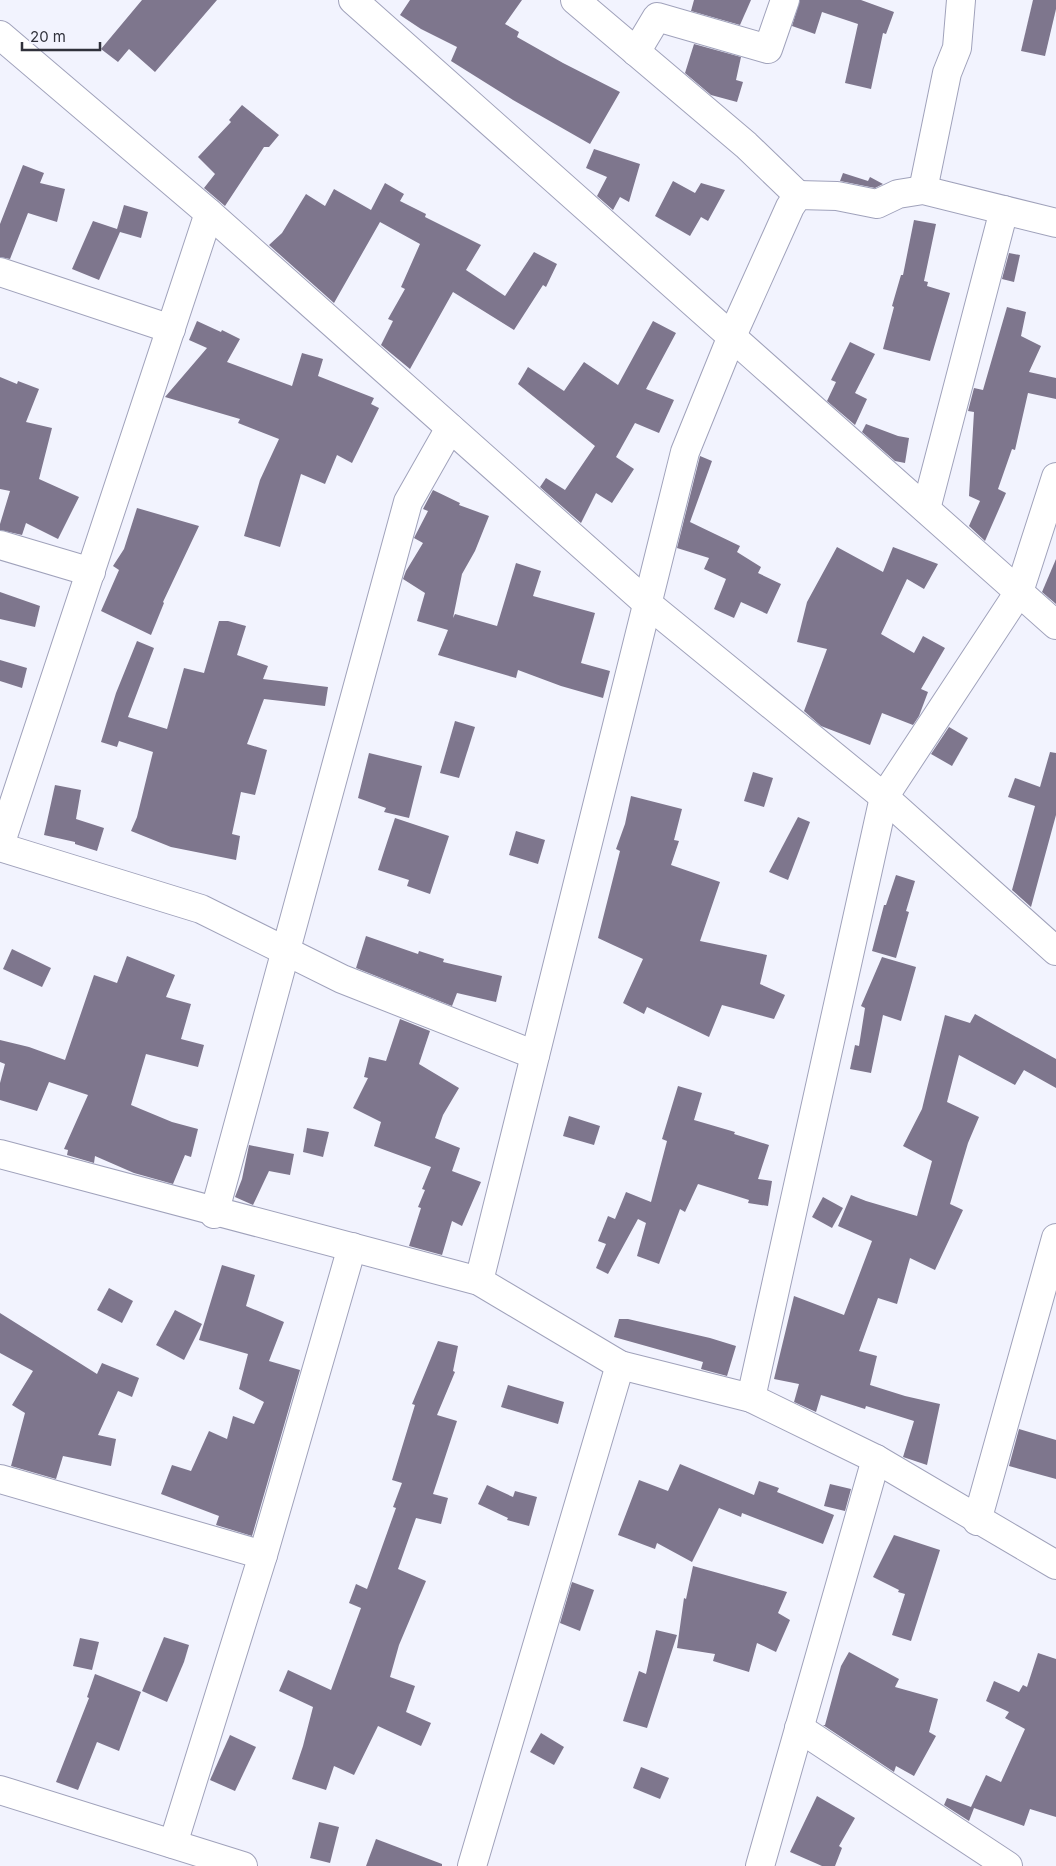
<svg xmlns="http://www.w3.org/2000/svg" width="1056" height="1866" font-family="Inter,sans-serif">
  <rect width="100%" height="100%" fill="#f2f3fe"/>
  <g fill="#7e768d">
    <path d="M142 0H217L155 72 129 49 118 62 101 49Z"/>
    <path d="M410 0H522L505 24 519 32 517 37 563 63 620 92 590 144 513 100 451 61 457 47 421 29 400 15Z"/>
    <path d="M694 0H751L740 25 691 11Z"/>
    <path d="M800 0H861L894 12 886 34 883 33 871 89 845 83 858 24 822 12 815 34 792 26Z"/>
    <path d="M1033 0H1056V9L1045 56 1021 51Z"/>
    <path d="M694 44 741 57 736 80 743 82 737 102 711 95 685 73Z"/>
    <path d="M242 105 279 135 269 147H264L225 206 204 188 215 174 198 157 231 122 229 120Z"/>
    <path d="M594 149 640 164 629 202 620 197 613 210 597 196 607 177 586 168Z"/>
    <path d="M23 165 44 173 40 183 65 189 57 222 28 213 10 259 0 257V224Z"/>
    <path d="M843 173 868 181 870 177 883 184 875 188 840 181Z"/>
    <path d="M673 181 695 193 701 183 725 190 708 221 701 217 690 236 655 216Z"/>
    <path d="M385 183 404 194 400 201 426 214 425 217 481 245 466 270 505 296 534 252 557 264 546 287 543 285 514 330 453 292 410 369 381 345 393 321 388 319 405 289 401 287 420 244 380 222 334 303 269 245 282 233 306 194 325 206 334 189 371 210Z"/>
    <path d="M124 205 148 212 141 238 120 232 99 280 72 269 93 221 117 229Z"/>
    <path d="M914 220 936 224 924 281 928 282 927 286 950 293 930 361 883 349 894 307 892 306 901 275H903Z"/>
    <path d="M1009 253 1020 255 1014 282 1002 279Z"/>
    <path d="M1007 307 1026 312 1021 336 1041 346 1029 372 1056 378V399L1028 393 1015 450 1012 449 998 489 1006 493 985 541 969 526 980 501 969 496 974 412 968 411 974 388 983 390Z"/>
    <path d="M197 321 221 332 222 330 240 339 227 362 292 386 302 353 323 359 318 376 374 398 371 404 379 408 352 463 337 455 325 484 301 474 280 547 244 536 260 480 279 439 238 423 240 419 165 397 207 348 189 340Z"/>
    <path d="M653 321 676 333 646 389 674 400 659 433 635 423 616 457 634 469 612 503 596 493 581 523 540 487 546 478 565 490 595 446 518 384 528 367 564 391 584 362 618 385Z"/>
    <path d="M850 342 875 354 855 393 867 399 855 425 827 401 836 382 831 380Z"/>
    <path d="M0 377 17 384 18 381 39 389 26 422 52 428 39 479 79 497 58 539 26 523 22 535 0 530V524L10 491 0 489Z"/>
    <path d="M866 424 898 436 909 438 905 463 895 461 862 432Z"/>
    <path d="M700 456 712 461 690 522 740 546 737 552 761 567 758 573 781 584 767 614 741 602 734 618 714 609 726 579 704 569 709 558 677 548Z"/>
    <path d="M433 490 460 503 459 505 489 516 475 551 462 574 453 618 455 614 497 626 516 563 541 571 533 596 595 613 581 663 610 671 603 698 561 686 518 670 516 678 438 655 448 630 417 621 425 593 403 579 406 571 423 543 414 538 428 511 423 509Z"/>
    <path d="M137 508 199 526 163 602 164 603 151 635 101 611 119 570 113 566 124 549Z"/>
    <path d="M837 547 883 572 893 547 938 564 924 589 907 579 881 634 914 653 923 636 945 648 921 689 928 692 919 716 913 725 882 713 870 745 821 726 804 711 827 649 797 642 807 602Z"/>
    <path d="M1056 559V604L1042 592Z"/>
    <path d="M0 592 40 606 35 627 0 619Z"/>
    <path d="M219 621H228L246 626 237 655 268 666 263 679 328 687 325 706 264 699 247 744 267 750 255 795 241 792 232 834 240 836 236 860 171 847 131 831 137 817 153 752 119 741 117 747 101 742 116 693 137 641 154 648 128 717 167 729 184 668 204 673Z"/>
    <path d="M0 660 27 668 22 688 0 681Z"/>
    <path d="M455 721 475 727 459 778 440 773Z"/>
    <path d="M949 727 968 738 952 766 931 754Z"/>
    <path d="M1050 752 1056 753V815L1031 907 1012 890 1035 806 1008 797 1015 778 1040 787Z"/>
    <path d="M369 753 422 766 409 818 384 812 386 808 358 798Z"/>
    <path d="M753 772 773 778 764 807 744 801Z"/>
    <path d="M55 785 81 790 76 819 104 828 97 851 75 844V842L44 835Z"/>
    <path d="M631 796 682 809 674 840 679 841 671 865 720 882 700 941 767 955 760 984 785 995 774 1019 722 1005 709 1037 647 1007 644 1014 623 1003 643 959 598 938 620 851 616 849 625 824Z"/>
    <path d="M798 817 810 822 788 880 769 872Z"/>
    <path d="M395 818 449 836 430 894 407 886 409 880 378 870Z"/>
    <path d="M516 831 545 840 538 864 509 855Z"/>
    <path d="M896 875 915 881 906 911 909 912 896 958 872 951 884 905H886Z"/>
    <path d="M366 936 418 954 419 951 444 959 443 962 502 976 496 1002 457 993 452 1006 356 968Z"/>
    <path d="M12 949 51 968 42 987 3 969Z"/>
    <path d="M127 956 175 975 166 997 191 1004 181 1039 204 1045 198 1067 146 1054 131 1105 172 1122 198 1129 191 1157 185 1155 173 1184 134 1173 95 1156 94 1163 67 1155 68 1150 64 1149 88 1095 49 1082 37 1111 0 1100V1083L5 1064 0 1062V1040L29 1047 65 1060 94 975 117 983Z"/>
    <path d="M882 957 916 967 901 1021 883 1015 871 1073 850 1069 855 1045 859 1046 865 1008 861 1006Z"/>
    <path d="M975 1014 1056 1059V1088L1024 1070 1015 1085 959 1055 947 1102 979 1117 968 1143 950 1204 963 1210 935 1270 910 1258 897 1304 878 1298 859 1351 877 1356 870 1385 905 1396 940 1404 927 1465 903 1457 914 1421 866 1406 865 1409 821 1395 816 1412 794 1402 799 1384 774 1379 794 1296 844 1315 872 1241 838 1226 851 1195 866 1201 917 1216 932 1161 903 1146 922 1109 945 1015 970 1023Z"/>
    <path d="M400 1019 430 1031 419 1064 459 1088 443 1115 435 1138 460 1148 452 1171 481 1182 462 1226 452 1221 442 1255 409 1246 421 1208 418 1207 425 1190 422 1189 431 1167 374 1146 381 1122 353 1108 368 1078 364 1077 369 1057 386 1061Z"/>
    <path d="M678 1086 702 1093 694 1120 735 1132 734 1134 769 1145 758 1179 772 1181 768 1206 748 1203 749 1200 698 1184 685 1212 680 1209 659 1264 637 1256 646 1223 638 1219 608 1274 596 1268 606 1244 598 1241 608 1216 615 1219 626 1192 651 1202 667 1141 662 1139Z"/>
    <path d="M569 1116 600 1126 594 1145 563 1136Z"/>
    <path d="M307 1128 329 1132 323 1157 303 1152Z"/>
    <path d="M249 1145 294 1154 290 1175 269 1171 253 1205 235 1197 242 1179Z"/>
    <path d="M823 1197 843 1208 832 1228 812 1217Z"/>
    <path d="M222 1265 255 1275 246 1306 284 1322 269 1361 300 1370 252 1536 216 1525 219 1516 161 1494 172 1465 191 1471 209 1431 227 1439 233 1416 254 1424 264 1402 239 1389 248 1354 199 1340Z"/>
    <path d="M109 1288 133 1301 122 1323 97 1310Z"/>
    <path d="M175 1310 202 1324 184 1360 156 1345Z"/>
    <path d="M0 1313 97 1374 102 1363 139 1378 132 1397 118 1391 98 1435 116 1439 111 1466 63 1456 56 1479 11 1466 25 1413 12 1405 33 1371 0 1353Z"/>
    <path d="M619 1319H628L710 1338 736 1346 727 1376 701 1369 703 1362 614 1337Z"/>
    <path d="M438 1341 458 1346 453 1371 455 1372 437 1415 457 1421 433 1494 448 1498 441 1524 416 1518 398 1569 426 1581 399 1645 390 1677 415 1686 406 1712 431 1723 421 1746 378 1726 354 1775 334 1766 326 1790 292 1779 303 1746 313 1707 279 1691 288 1670 331 1690 361 1608 349 1603 356 1584 367 1589 396 1508 393 1507 402 1483 392 1480 415 1405 412 1404Z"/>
    <path d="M508 1385 564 1402 558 1424 501 1407Z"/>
    <path d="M1019 1429 1056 1440V1479L1009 1466Z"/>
    <path d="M680 1464 754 1495 759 1481 779 1488 777 1492 834 1515 823 1544 742 1513 741 1517 719 1508 692 1562 657 1543 655 1549 618 1535 639 1480 668 1491Z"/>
    <path d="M830 1484 851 1489 845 1511 824 1506Z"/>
    <path d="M487 1485 513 1497 515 1491 537 1497 529 1526 507 1520 508 1518 478 1504Z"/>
    <path d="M894 1535 940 1550 911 1641 892 1635 905 1594 898 1592 899 1590 873 1577Z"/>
    <path d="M693 1566 787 1592 778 1613 790 1620 776 1652 757 1643 749 1672 713 1661 715 1654 677 1648 684 1598 686 1599Z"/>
    <path d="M572 1582 594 1590 580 1631 560 1623Z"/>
    <path d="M656 1630 677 1635 647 1728 623 1721 639 1671 646 1674Z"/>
    <path d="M164 1637 189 1645 184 1662 167 1702 142 1691Z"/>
    <path d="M80 1638 99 1642 92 1670 73 1666Z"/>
    <path d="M849 1652 899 1679 895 1687 938 1699 929 1732 936 1736 914 1776 896 1766 894 1772 823 1725H825L841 1666Z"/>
    <path d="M1038 1653 1056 1659V1817L1030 1809 1024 1826 974 1808 969 1821 944 1805 947 1798 971 1807 986 1775 1001 1782 1025 1729 1005 1718 1009 1712 986 1701 994 1681 1019 1692 1023 1685 1027 1687Z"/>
    <path d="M95 1674 141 1692 119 1751 97 1742 78 1790 56 1782 89 1698 87 1697Z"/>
    <path d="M541 1733 564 1747 554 1765 530 1752Z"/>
    <path d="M230 1735 256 1747 235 1791 210 1780Z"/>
    <path d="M641 1767 669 1778 660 1799 633 1788Z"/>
    <path d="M817 1796 855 1818 839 1846 842 1848 835 1866H822L790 1852Z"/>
    <path d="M319 1822 339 1827 330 1863 310 1858Z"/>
    <path d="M376 1839 442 1864V1866H366Z"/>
  </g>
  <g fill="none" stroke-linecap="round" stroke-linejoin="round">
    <g stroke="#a0a2bb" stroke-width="30">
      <g id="minor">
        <path d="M353 0 1056 625"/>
        <path d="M575 0 746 145 798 195"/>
        <path d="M0 35 209 213 648 604 884 797 1056 951"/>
        <path d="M636 52 657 17 768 49 785 0"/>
        <path d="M923 190 947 73 957 48 961 0"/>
        <path d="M0 272 171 329"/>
        <path d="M926 509 1004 210"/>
        <path d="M0 545 91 572"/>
        <path d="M0 845 209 213"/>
        <path d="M0 847 201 909 342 979 535 1055"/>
        <path d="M0 1154 479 1281 620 1365 751 1398 876 1459 1056 1565"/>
        <path d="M214 1214 408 502 450 428"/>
        <path d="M479 1281 685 452 732 336 790 207 798 195 837 196 877 204 898 194 923 190 1056 223"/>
        <path d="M751 1398 884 797 1019 592 1056 477"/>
        <path d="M0 1479 263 1555"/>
        <path d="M977 1521 1056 1238"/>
        <path d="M799 1728 1008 1866"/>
        <path d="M0 1790 243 1866"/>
        <path d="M173 1844 263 1555 352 1247"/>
        <path d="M472 1866 620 1365"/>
        <path d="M760 1866 876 1459"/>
      </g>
    </g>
    <use href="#minor" stroke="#fff" stroke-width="28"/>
  </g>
  <path d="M22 42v8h78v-8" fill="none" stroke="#30313b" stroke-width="2.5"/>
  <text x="30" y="42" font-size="15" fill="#30313b" stroke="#f2f3fe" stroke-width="4" paint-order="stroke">20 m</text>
</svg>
